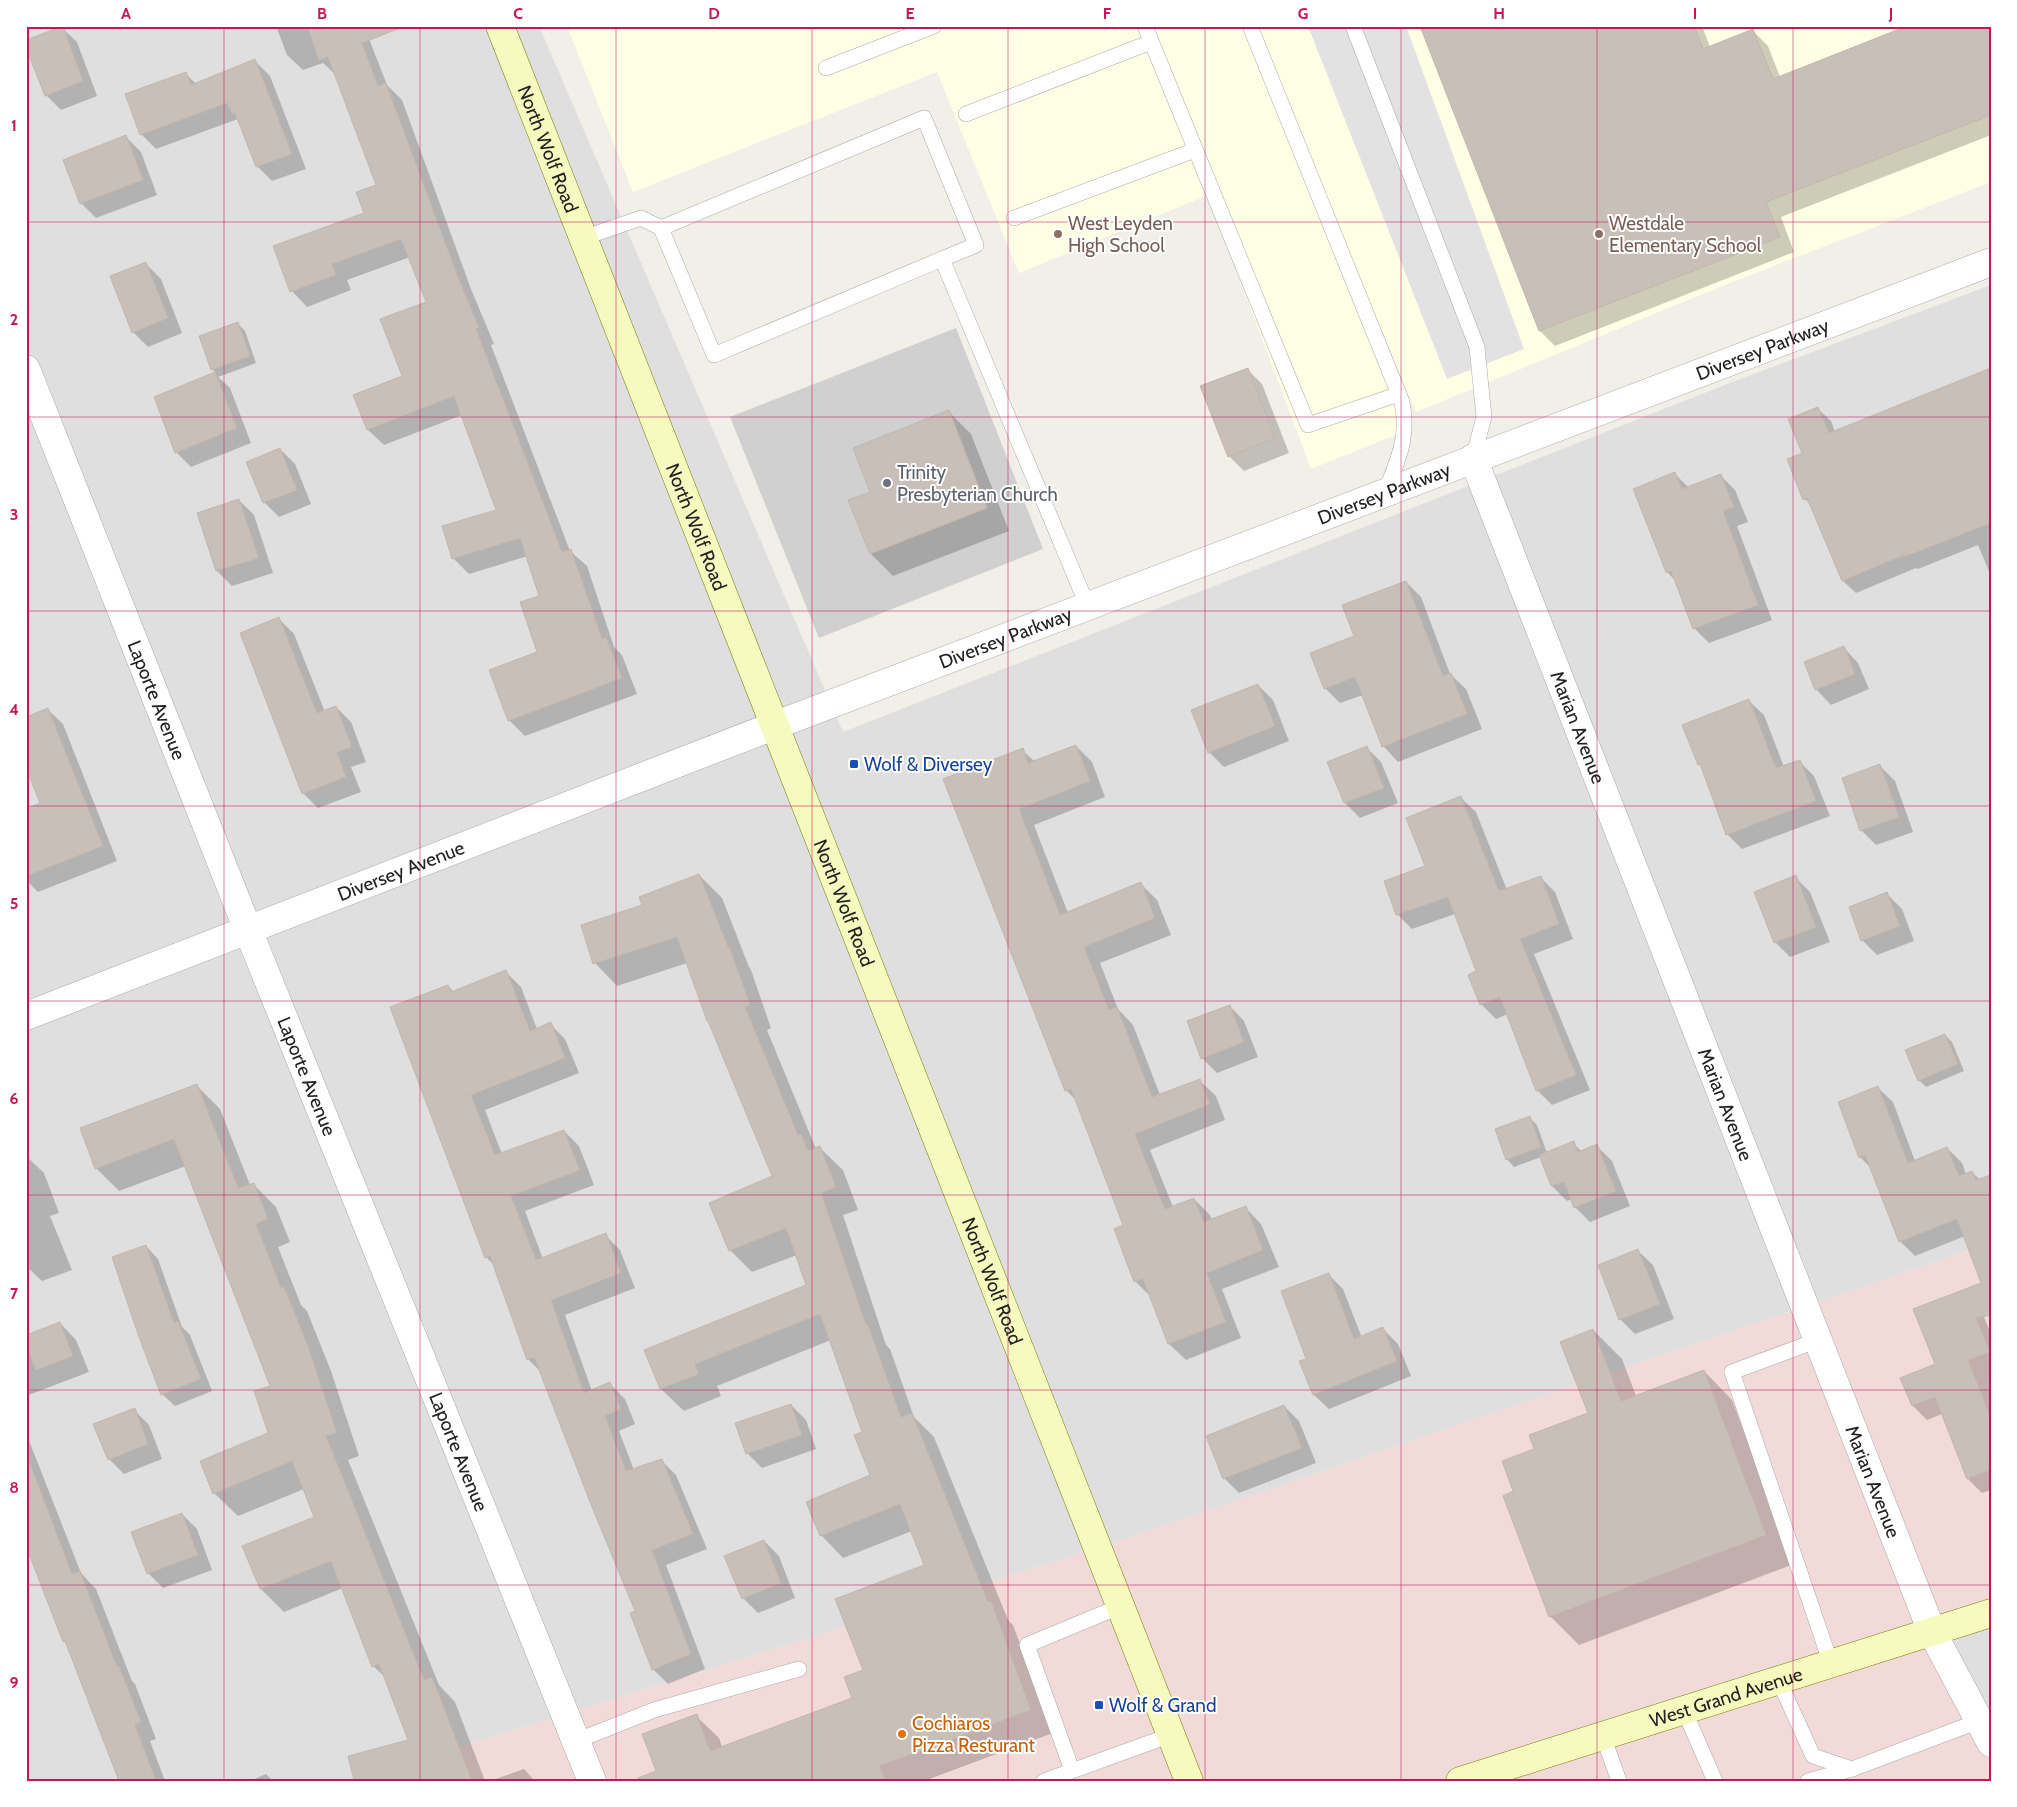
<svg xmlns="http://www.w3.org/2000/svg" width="2017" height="1807" font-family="Cabin,sans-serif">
  <rect width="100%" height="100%" fill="#f2efe9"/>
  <g fill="#e0dfdf">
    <path d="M26 26H539L843 732 1735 381 1991 285V1243L1098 1548 351 1781H26Z"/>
    <path d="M1991 1627V1715L1949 1640Z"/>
  </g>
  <path fill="#f2dad9" d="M1991 1243V1613L1932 1632 1991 1743V1781H351L1098 1548Z"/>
  <g fill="#ffffe5">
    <path d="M567 26H1244L1408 430 1311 469 1208 195 1019 273 937 72 633 192Z"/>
    <path d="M1254 26H1991V182L1722 286 1416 412Z"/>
  </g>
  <path fill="#d0d0d0" d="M956 328 1043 549 819 638 730 417Z"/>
  <path fill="#e2e2e2" d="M1308 26H1406L1524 349 1447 379Z"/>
  <g fill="#0003">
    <path d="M276 26H364L387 85 402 100 471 289 494 344 491 345 570 551 587 566 614 647 622 655 637 694 525 736 510 721 491 671 538 653 541 597 528 556 469 574 453 558 498 511 462 415 384 445 368 430 355 396 403 376 427 303 410 257 347 280 351 290 307 307 292 291 366 214 378 186 336 75 323 63 303 70 287 55Z"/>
    <path d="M1421 26H1702L1710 47 1753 31 1768 46 1780 77 1991 26V135L1781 217 1794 252 1555 346 1540 331Z"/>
    <path d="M62 28 77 42 97 96 61 110 46 95Z"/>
    <path d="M255 61 270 76 306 169 272 181 257 166 238 119 156 149 141 134 185 73 196 84Z"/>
    <path d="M126 137 141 152 157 195 96 218 81 203Z"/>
    <path d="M146 264 161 279 182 333 148 347 133 332Z"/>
    <path d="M238 324 245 331 256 363 218 377 230 388 251 443 191 467 176 452 155 397 216 373 212 369Z"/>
    <path d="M1247 369 1262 384 1289 453 1244 471 1229 456Z"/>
    <path d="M1991 370V576L1978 545 1918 569 1916 568 1856 593 1843 581 1813 507 1805 499 1804 454 1818 409 1831 421 1835 432Z"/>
    <path d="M948 411 971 434 1009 531 893 576 871 554 872 492Z"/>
    <path d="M280 449 295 464 311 504 279 517 264 502Z"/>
    <path d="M1675 474 1689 488 1720 475 1735 490 1748 522 1737 526 1772 620 1709 643 1694 628 1676 581 1667 572Z"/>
    <path d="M239 500 254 515 273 573 232 586 217 571 198 513Z"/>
    <path d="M1406 582 1421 597 1450 674 1466 689 1482 729 1398 762 1384 747 1363 695 1340 703 1325 688 1356 637Z"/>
    <path d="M279 619 294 634 325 712 336 707 351 722 366 762 351 767 361 792 318 808 303 793Z"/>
    <path d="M1844 648 1858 663 1869 689 1831 705 1817 690 1805 663Z"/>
    <path d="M1258 685 1273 700 1289 741 1224 767 1209 752Z"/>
    <path d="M1749 701 1764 715 1784 767 1799 761 1814 776 1830 816 1742 849 1728 835 1703 768 1699 764Z"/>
    <path d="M48 710 63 724 117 861 38 892 26 880V810L42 804Z"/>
    <path d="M1076 746 1092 762 1105 797 1034 825 1068 913 1141 884 1157 900 1171 935 1100 963 1118 1009 1133 1025 1160 1095 1199 1080 1216 1096 1225 1120 1150 1150 1173 1207 1194 1199 1210 1215 1212 1220 1245 1207 1261 1224 1279 1267 1222 1289 1241 1338 1186 1360 1169 1344 1151 1297 1135 1281 1125 1226 1077 1101 1066 1090 944 780 1022 750 1035 762Z"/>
    <path d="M1366 747 1381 762 1398 803 1360 818 1345 803Z"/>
    <path d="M1880 766 1895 781 1913 832 1876 845 1861 830Z"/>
    <path d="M1461 798 1476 812 1507 890 1540 877 1555 892 1573 939 1534 954 1590 1090 1552 1105 1537 1090 1508 1014 1496 1019 1481 1004 1478 972 1455 914 1412 929 1397 914 1426 867Z"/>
    <path d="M699 875 722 898 749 967 751 970 771 1028 767 1030 816 1149 820 1148 843 1170 858 1210 843 1215 886 1345 890 1349 914 1417 934 1437 1008 1620 1013 1625 1053 1733 924 1781H661L696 1716 719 1738 722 1747 853 1699 864 1671 925 1566 912 1531 843 1558 821 1535 871 1476 864 1433 831 1340 717 1386 721 1396 684 1411 661 1389 646 1351 808 1286 797 1255 752 1272 730 1250 774 1177 687 963 617 986 595 963 644 905Z"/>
    <path d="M1795 877 1810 892 1830 942 1790 957 1775 942Z"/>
    <path d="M1887 894 1902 909 1914 941 1877 955 1862 940Z"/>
    <path d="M506 972 521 987 537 1029 550 1024 565 1039 579 1073 485 1110 502 1154 564 1131 579 1146 594 1185 525 1211 543 1259 605 1235 620 1250 635 1288 565 1315 592 1391 610 1384 625 1399 635 1424 619 1431 634 1470 661 1460 676 1475 707 1549 666 1565 705 1669 668 1684 653 1669 637 1612 542 1373 528 1359 495 1266 486 1257 448 986 454 992Z"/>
    <path d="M1230 1006 1244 1021 1258 1057 1217 1073 1202 1058Z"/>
    <path d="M1945 1035 1952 1042 1964 1071 1926 1087 1919 1080Z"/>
    <path d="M197 1086 220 1109 250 1185 253 1184 276 1207 290 1242 278 1247 301 1305 307 1311 331 1371 359 1456 348 1460 439 1685 455 1702 485 1781H355L410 1741 386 1678 373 1666 343 1588 284 1612 261 1589 315 1518 304 1489 238 1516 214 1493 269 1434 272 1386 186 1166 119 1191 96 1168Z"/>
    <path d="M1878 1088 1893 1102 1915 1161 1947 1148 1962 1163 1966 1174 1972 1172 1980 1180 1965 1236 1915 1256 1900 1241 1871 1168 1860 1157Z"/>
    <path d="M1530 1118 1537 1125 1547 1153 1573 1143 1582 1152 1597 1146 1612 1161 1630 1206 1590 1222 1575 1207 1572 1199 1567 1201 1552 1186 1541 1157 1514 1167 1507 1159Z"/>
    <path d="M26 1156 44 1173 59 1213 50 1216 72 1270 42 1281 26 1266Z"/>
    <path d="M146 1246 158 1259 182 1327 190 1335 212 1391 175 1406 162 1394Z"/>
    <path d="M1638 1251 1653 1265 1674 1319 1635 1334 1620 1319Z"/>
    <path d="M1329 1275 1343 1289 1362 1338 1383 1329 1398 1344 1411 1376 1329 1409 1314 1395 1308 1359Z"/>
    <path d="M1979 1305 1991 1334V1490L1982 1493 1968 1479 1942 1414 1927 1420 1913 1406 1936 1365Z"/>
    <path d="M60 1323 76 1340 89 1372 26 1396V1336Z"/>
    <path d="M1593 1330 1622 1359 1636 1396 1704 1371 1732 1400 1794 1564 1579 1645 1550 1616 1515 1492 1535 1450 1590 1414Z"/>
    <path d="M791 1405 806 1420 816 1449 762 1468 747 1453Z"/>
    <path d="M1284 1406 1299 1421 1316 1463 1239 1493 1224 1478Z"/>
    <path d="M134 1410 149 1425 162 1459 124 1474 109 1459Z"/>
    <path d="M26 1433 81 1573 96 1589 132 1681 135 1684 156 1739 150 1741 165 1781H115L119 1779 68 1645 64 1641 33 1560 26 1553Z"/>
    <path d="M182 1514 197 1529 212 1570 163 1588 148 1573Z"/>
    <path d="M764 1541 779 1556 795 1598 758 1613 743 1598Z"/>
    <path d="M524 1769 535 1781H490Z"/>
    <path d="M266 1774 273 1781H250Z"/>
  </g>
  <g fill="#c7bfb8" stroke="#c4b6ab">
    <path d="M63 26 83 81 45 96 26 48V40Z"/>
    <path d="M307 26H400V28L362 43 378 86 386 83 456 272 479 328 476 329 562 552 571 549 602 639 606 637 622 678 508 721 489 670 537 652 520 602 539 596 520 538 452 559 442 526 496 510 454 396 367 430 353 395 402 376 380 319 426 302 401 239 332 264 336 275 290 292 273 246 364 213 356 192 376 185 328 57 319 60Z"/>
    <path d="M1420 26H1694L1703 49 1753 29 1773 79 1907 26H1991V115L1766 202 1780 237 1539 331Z"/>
    <path d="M255 59 292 154 256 167 235 113 232 114 227 103 140 135 125 94 186 72 191 85Z"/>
    <path d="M126 135 143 180 80 204 63 160Z"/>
    <path d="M146 262 168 318 132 333 110 276Z"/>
    <path d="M238 322 250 356 211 370 199 336Z"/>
    <path d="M1248 368 1275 438 1228 457 1200 386Z"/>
    <path d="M1991 368V523L1904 557V555L1842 581 1807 498 1803 500 1787 459 1802 453 1788 419 1818 407 1829 433Z"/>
    <path d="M215 372 237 428 175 453 154 397Z"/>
    <path d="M949 410 987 508 870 554 848 500 870 492 853 448Z"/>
    <path d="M280 448 297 490 263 503 246 462Z"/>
    <path d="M1675 472 1682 489 1721 474 1734 507 1723 511 1758 605 1693 629 1671 571 1666 572 1633 489Z"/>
    <path d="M239 499 259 558 216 571 197 513Z"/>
    <path d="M1406 581 1443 676 1451 673 1467 714 1382 747 1355 677 1324 689 1310 653 1354 636 1342 605Z"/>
    <path d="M279 617 317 713 336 706 352 747 337 752 346 777 302 794 240 633Z"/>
    <path d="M1844 646 1855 674 1815 690 1804 662Z"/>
    <path d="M1258 684 1275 726 1208 753 1191 710Z"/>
    <path d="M1749 699 1776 768 1800 760 1816 801 1726 835 1700 764 1698 765 1682 725Z"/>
    <path d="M48 708 103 846 26 876V809L40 803 26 768V717Z"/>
    <path d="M1076 745 1090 781 1019 809 1060 915 1141 882 1155 918 1084 947 1109 1010 1117 1007 1152 1097 1200 1079 1210 1104 1135 1134 1165 1209 1194 1198 1204 1222 1246 1206 1263 1250 1207 1273 1226 1322 1168 1344 1143 1279 1134 1282 1114 1229 1123 1225 1071 1089 1065 1091 943 779 1023 748 1028 763Z"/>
    <path d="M1367 746 1384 788 1344 803 1327 762Z"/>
    <path d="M1880 764 1899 817 1860 831 1842 778Z"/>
    <path d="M1461 796 1499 891 1541 876 1559 924 1520 939 1576 1075 1536 1091 1500 997 1480 1005 1468 975 1476 971 1448 897 1396 915 1384 881 1425 866 1406 818Z"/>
    <path d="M699 874 728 947 729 946 750 1005 745 1007 798 1135 801 1134 808 1151 820 1146 836 1187 821 1193 866 1325H868L901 1417 912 1413 988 1602 991 1601 1031 1710 880 1766 885 1781H638V1778L656 1771 642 1734 697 1714 710 1751 852 1698 844 1677 863 1670 835 1599 924 1565 900 1504 820 1536 806 1502 870 1475 854 1435 862 1432 820 1314 695 1364 699 1374 660 1389 644 1350 806 1285 786 1228 729 1251 709 1203 772 1176 708 1021H707L677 937 593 964 581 925 642 905 639 897Z"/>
    <path d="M1796 875 1816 927 1774 943 1754 892Z"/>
    <path d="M1887 892 1900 926 1861 941 1849 907Z"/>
    <path d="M506 970 530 1031 551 1022 565 1058 471 1095 495 1155 564 1130 580 1170 511 1196 536 1260 606 1233 621 1273 551 1300 584 1393 610 1382 621 1409 605 1416 626 1471 662 1459 693 1534 652 1550 691 1654 652 1670 630 1613 635 1611 592 1507 534 1357 527 1360 490 1256 485 1258 390 1007 448 985 451 992Z"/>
    <path d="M1230 1005 1244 1042 1201 1059 1187 1021Z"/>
    <path d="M1945 1034 1958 1064 1918 1081 1905 1050Z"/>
    <path d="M197 1084 238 1188 254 1183 268 1219 256 1224 281 1288 284 1287 308 1346 337 1433 326 1436 424 1680 432 1677 472 1781H354L348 1756 408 1740 379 1664 372 1667 331 1561 260 1589 242 1546 314 1517 292 1461 213 1494 200 1461 268 1433 254 1391 270 1386 174 1139 95 1169 80 1128Z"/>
    <path d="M1878 1086 1908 1163 1947 1147 1959 1176 1972 1171 1976 1180 1991 1175V1315L1976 1318 1990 1352 1968 1360 1991 1418V1470L1967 1479 1935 1397 1912 1406 1900 1378 1935 1364 1913 1309 1981 1283 1957 1219 1899 1242 1865 1155 1859 1158 1838 1102Z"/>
    <path d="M1530 1116 1541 1147 1506 1160 1495 1129Z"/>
    <path d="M1574 1141 1578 1152 1597 1144 1616 1191 1574 1208 1564 1182 1551 1186 1539 1155Z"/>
    <path d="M146 1245 174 1323 178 1321 201 1379 161 1395 139 1337 112 1257Z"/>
    <path d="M1638 1249 1660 1304 1619 1320 1598 1265Z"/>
    <path d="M1329 1273 1354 1339 1383 1327 1397 1361 1313 1395 1299 1361 1306 1359 1281 1291Z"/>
    <path d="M60 1322 73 1356 36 1370 26 1345V1335Z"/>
    <path d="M1593 1329 1621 1401 1704 1370 1766 1535 1549 1617 1503 1496 1513 1491 1502 1461 1534 1449 1529 1435 1588 1413 1560 1342Z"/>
    <path d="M791 1404 802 1435 746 1454 735 1423Z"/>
    <path d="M1284 1405 1302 1448 1223 1479 1206 1436Z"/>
    <path d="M135 1408 148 1444 108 1460 93 1424Z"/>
    <path d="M29 1461 72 1574 80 1571 117 1667 119 1666 141 1722 135 1725 156 1781H119L65 1641 63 1642 26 1546V1462Z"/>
    <path d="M182 1513 198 1555 147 1574 131 1532Z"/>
    <path d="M764 1540 781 1583 742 1599 724 1556Z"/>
  </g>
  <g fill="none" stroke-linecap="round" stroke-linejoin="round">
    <g stroke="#a9a9a9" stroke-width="16">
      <g id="service">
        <path d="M1145 26 1308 425 1399 394"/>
        <path d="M1250 26 1402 402C1409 439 1398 459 1385 493"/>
        <path d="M1353 26 1477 347 1484 417 1473 458"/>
        <path d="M826 68 934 26"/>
        <path d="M966 114 1151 42"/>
        <path d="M1014 218 1195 150"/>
        <path d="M583 238 641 218 661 228"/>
        <path d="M942 259 976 245 924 118 661 228 714 355 942 259 1088 607"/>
        <path d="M1818 1340 1732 1372 1831 1664"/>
        <path d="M1779 1681 1813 1756 1852 1769 1979 1721"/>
        <path d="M1684 1710 1715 1781"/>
        <path d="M1603 1736 1619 1781"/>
        <path d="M576 1741 654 1710 799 1669"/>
        <path d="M1072 1770 1027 1645 1121 1606"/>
        <path d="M1044 1781 1171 1735"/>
        <path d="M1808 1781 1852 1769"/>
      </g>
    </g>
    <g stroke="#a9a9a9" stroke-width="29">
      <g id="minor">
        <path id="s1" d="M26 369 248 930 592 1781"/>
        <path id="s2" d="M1473 458 1932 1632 1991 1743"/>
        <path id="s3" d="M26 1016 776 725 1991 262"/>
      </g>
    </g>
    <g stroke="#707d05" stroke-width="29">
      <g id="secondary">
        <path id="s4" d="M500 26 1189 1781"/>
        <path id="s5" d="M1460 1781 1991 1613"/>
      </g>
    </g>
    <use href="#service" stroke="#fff" stroke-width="15"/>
    <use href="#minor" stroke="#fff" stroke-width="28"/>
    <use href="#secondary" stroke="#f7fabf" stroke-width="28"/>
  </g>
  <path fill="none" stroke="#c2185b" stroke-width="1" stroke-opacity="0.55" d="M224 26V1781M420 26V1781M616 26V1781M812 26V1781M1008 26V1781M1205 26V1781M1401 26V1781M1597 26V1781M1793 26V1781M26 222H1991M26 417H1991M26 611H1991M26 806H1991M26 1001H1991M26 1195H1991M26 1390H1991M26 1585H1991"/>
  <g fill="#8d6e63" stroke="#fff" stroke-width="2">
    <circle cx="1058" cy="234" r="5"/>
    <circle cx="1599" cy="234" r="5"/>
  </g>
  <circle fill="#6b7280" stroke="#fff" stroke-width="2" cx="887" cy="483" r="5"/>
  <g fill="#1a4fb4" stroke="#fff" stroke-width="2">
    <rect x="849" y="759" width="10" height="10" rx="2.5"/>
    <rect x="1094" y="1700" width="10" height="10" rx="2.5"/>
  </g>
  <circle fill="#e8710a" stroke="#fff" stroke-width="2" cx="902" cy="1734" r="5"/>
  <g text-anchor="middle" stroke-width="4" stroke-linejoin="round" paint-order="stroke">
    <g font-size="19" fill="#222" stroke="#fff">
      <text dy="7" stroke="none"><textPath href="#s4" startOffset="132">North Wolf Road</textPath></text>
      <text dy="7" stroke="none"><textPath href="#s3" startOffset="1860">Diversey Parkway</textPath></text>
      <text dy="7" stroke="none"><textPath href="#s3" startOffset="1455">Diversey Parkway</textPath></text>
      <text dy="7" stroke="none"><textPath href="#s4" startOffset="538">North Wolf Road</textPath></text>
      <text dy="7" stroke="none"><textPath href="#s3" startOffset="1050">Diversey Parkway</textPath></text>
      <text dy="7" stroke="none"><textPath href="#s1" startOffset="356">Laporte Avenue</textPath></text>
      <text dy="7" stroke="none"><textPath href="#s2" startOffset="289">Marian Avenue</textPath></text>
      <text dy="7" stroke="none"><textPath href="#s3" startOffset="402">Diversey Avenue</textPath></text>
      <text dy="7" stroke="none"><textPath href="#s4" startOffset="942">North Wolf Road</textPath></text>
      <text dy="7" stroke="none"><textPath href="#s1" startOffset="761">Laporte Avenue</textPath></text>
      <text dy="7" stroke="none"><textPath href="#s2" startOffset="694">Marian Avenue</textPath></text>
      <text dy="7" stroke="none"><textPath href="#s4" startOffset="1348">North Wolf Road</textPath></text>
      <text dy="7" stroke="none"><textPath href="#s1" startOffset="1166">Laporte Avenue</textPath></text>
      <text dy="7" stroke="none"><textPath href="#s2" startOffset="1099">Marian Avenue</textPath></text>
      <text dy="7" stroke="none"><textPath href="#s5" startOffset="279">West Grand Avenue</textPath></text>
    </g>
    <g font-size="19" fill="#785e54" stroke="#fff" text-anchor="start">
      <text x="1068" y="230">West Leyden<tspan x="1068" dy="22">High School</tspan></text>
      <text x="1609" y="230">Westdale<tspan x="1609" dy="22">Elementary School</tspan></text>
    </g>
    <g font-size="19" fill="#5b616d" stroke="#fff" text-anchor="start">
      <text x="897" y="479">Trinity<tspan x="897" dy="22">Presbyterian Church</tspan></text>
    </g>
    <g font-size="19" fill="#164399" stroke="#fff" text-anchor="start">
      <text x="864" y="771">Wolf &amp; Diversey</text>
      <text x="1109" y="1712">Wolf &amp; Grand</text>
    </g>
    <g font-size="19" fill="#c56008" stroke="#fff" text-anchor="start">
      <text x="912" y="1730">Cochiaros<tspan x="912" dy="22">Pizza Resturant</tspan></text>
    </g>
  </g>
  <rect width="2017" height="1807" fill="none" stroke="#ffffff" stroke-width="55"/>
  <rect x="28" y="28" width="1962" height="1752" fill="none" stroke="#c2185b" stroke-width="2"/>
  <g font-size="16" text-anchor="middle" font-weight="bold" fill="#c2185b">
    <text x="126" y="19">A</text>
    <text x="322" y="19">B</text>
    <text x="518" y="19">C</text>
    <text x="714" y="19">D</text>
    <text x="910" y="19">E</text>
    <text x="1107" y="19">F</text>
    <text x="1303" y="19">G</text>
    <text x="1499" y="19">H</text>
    <text x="1695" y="19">I</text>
    <text x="1891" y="19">J</text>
    <text x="14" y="131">1</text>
    <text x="14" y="325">2</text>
    <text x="14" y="520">3</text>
    <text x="14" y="715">4</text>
    <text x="14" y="909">5</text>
    <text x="14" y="1104">6</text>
    <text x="14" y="1299">7</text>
    <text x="14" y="1493">8</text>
    <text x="14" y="1688">9</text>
  </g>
</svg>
